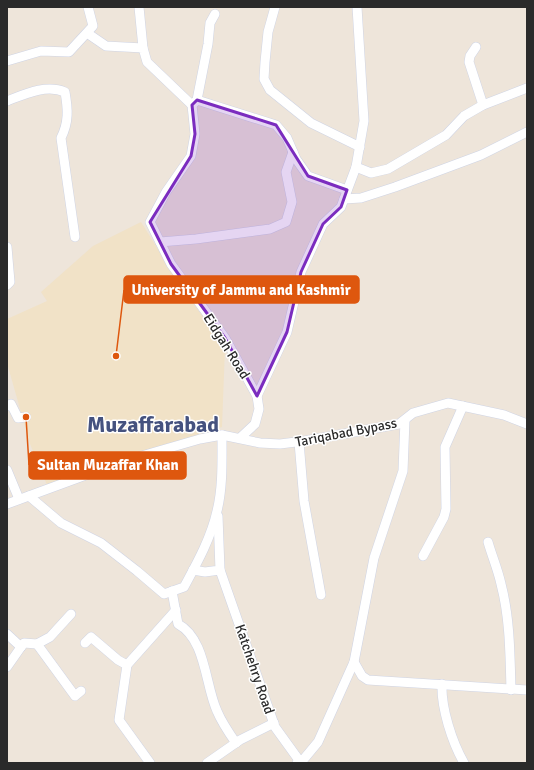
<svg xmlns="http://www.w3.org/2000/svg" width="534" height="770" font-family="Signika,sans-serif">
  <rect width="100%" height="100%" fill="#eee5da"/>
  <path fill="#f1e2c7" d="M141 222 181 286 225 348 222 427 47 485 30 444 7 363V319L47 301 41 292 93 246Z"/>
  <g fill="none" stroke-linecap="round" stroke-linejoin="round">
    <g stroke="#cfd4e4" stroke-width="10">
      <g id="minor">
        <path d="M139 7 143 48"/>
        <path d="M275 7 268 32 265 62 264 79 270 90 311 123 360 147"/>
        <path d="M87 33 106 46 143 48 147 62 192 105"/>
        <path d="M476 47 470 56 469 62 483 105"/>
        <path d="M7 61 41 51 69 52 93 26 88 7"/>
        <path d="M197 100 208 44 210 23 215 14"/>
        <path d="M7 101C25 94 46 84 65 92 68 109 69 122 61 138L75 237"/>
        <path d="M192 105 195 134 191 156 166 192 150 222 171 264 225 338 257 396 259 409 255 424 240 438"/>
        <path d="M192 105 197 100 276 125 287 138 296 159 308 176 347 190"/>
        <path d="M356 167 371 173 388 169 446 135 464 116 483 105 527 88"/>
        <path d="M344 199 361 198 395 187 481 155 527 132"/>
        <path d="M160 242 196 239 270 229 286 222 292 202 286 172 293 152"/>
        <path d="M7 247 10 282 7 285"/>
        <path d="M257 396 287 332 301 272 323 224 341 207 356 167 364 121 357 7"/>
        <path d="M7 406 11 404 18 418 26 417"/>
        <path d="M299 442 304 501 321 595"/>
        <path d="M7 470 19 499"/>
        <path d="M29 496 61 523 101 543 137 571 164 594 184 587C197 563 211 538 217 511 223 487 222 460 222 435"/>
        <path d="M7 504 124 461 200 439 222 435 260 443 280 444 304 441 399 424 413 413 448 403 504 415 527 424"/>
        <path d="M488 542C492 556 498 570 501 584 510 618 510 655 511 690"/>
        <path d="M423 556 444 517 446 509 445 447 463 406"/>
        <path d="M193 570 205 572 220 570 218 516"/>
        <path d="M220 570 275 727 301 763"/>
        <path d="M172 591 178 624C206 639 205 685 217 711 222 723 229 733 236 743"/>
        <path d="M71 614 50 637 37 644 75 696 81 691"/>
        <path d="M7 634 21 647 24 643 37 644"/>
        <path d="M85 643 91 637 118 660 127 665"/>
        <path d="M354 662 362 676 368 680 527 690"/>
        <path d="M7 667 21 647"/>
        <path d="M442 684C441 708 452 742 464 763"/>
        <path d="M150 763 119 720 127 665 176 610"/>
        <path d="M207 763 240 740 274 723"/>
        <path d="M297 763 299 760H303L318 742 354 662 374 558 403 471 405 420"/>
      </g>
    </g>
    <use href="#minor" stroke="#fff" stroke-width="9"/>
  </g>
  <path fill="#7b2cbf" fill-opacity="0.2" stroke="#7b2cbf" stroke-width="3" stroke-linejoin="round" d="M197 100 276 125 308 176 347 190 341 207 323 224 301 272 287 332 257 396 225 338 171 264 150 222 191 156 195 134 192 105Z"/>
  <g text-anchor="middle" stroke-width="3" stroke-linejoin="round" paint-order="stroke">
    <g font-size="14" fill="#2a2a2a" stroke="#fff">
      <text transform="translate(227 346) rotate(58)" y="5">Eidgah Road</text>
      <text transform="translate(346 432) rotate(-11)" y="5">Tariqabad Bypass</text>
      <text transform="translate(255 669) rotate(71)" y="5">Katchehry Road</text>
    </g>
    <g font-size="22" font-weight="bold" fill="#45527f" stroke="#fff">
      <text x="153" y="432">Muzaffarabad</text>
    </g>
  </g>
  <path fill="none" stroke="#de570e" stroke-width="1.5" d="M116 356L124 290M26 417L29 465"/>
  <g fill="#de570e" stroke="#fff" stroke-width="1.5">
    <circle cx="116" cy="356" r="4"/>
    <circle cx="26" cy="417" r="4"/>
  </g>
  <g fill="#de570e" stroke="#de570e" stroke-width="1.5">
    <rect x="124" y="276" width="235" height="27" rx="4"/>
    <rect x="29" y="452" width="157" height="27" rx="4"/>
  </g>
  <g font-size="15" text-anchor="middle" font-weight="bold" fill="#fff">
    <text x="241" y="295">University of Jammu and Kashmir</text>
    <text x="108" y="470">Sultan Muzaffar Khan</text>
  </g>
  <rect width="534" height="770" fill="none" stroke="#2a2a2a" stroke-width="16"/>
</svg>
